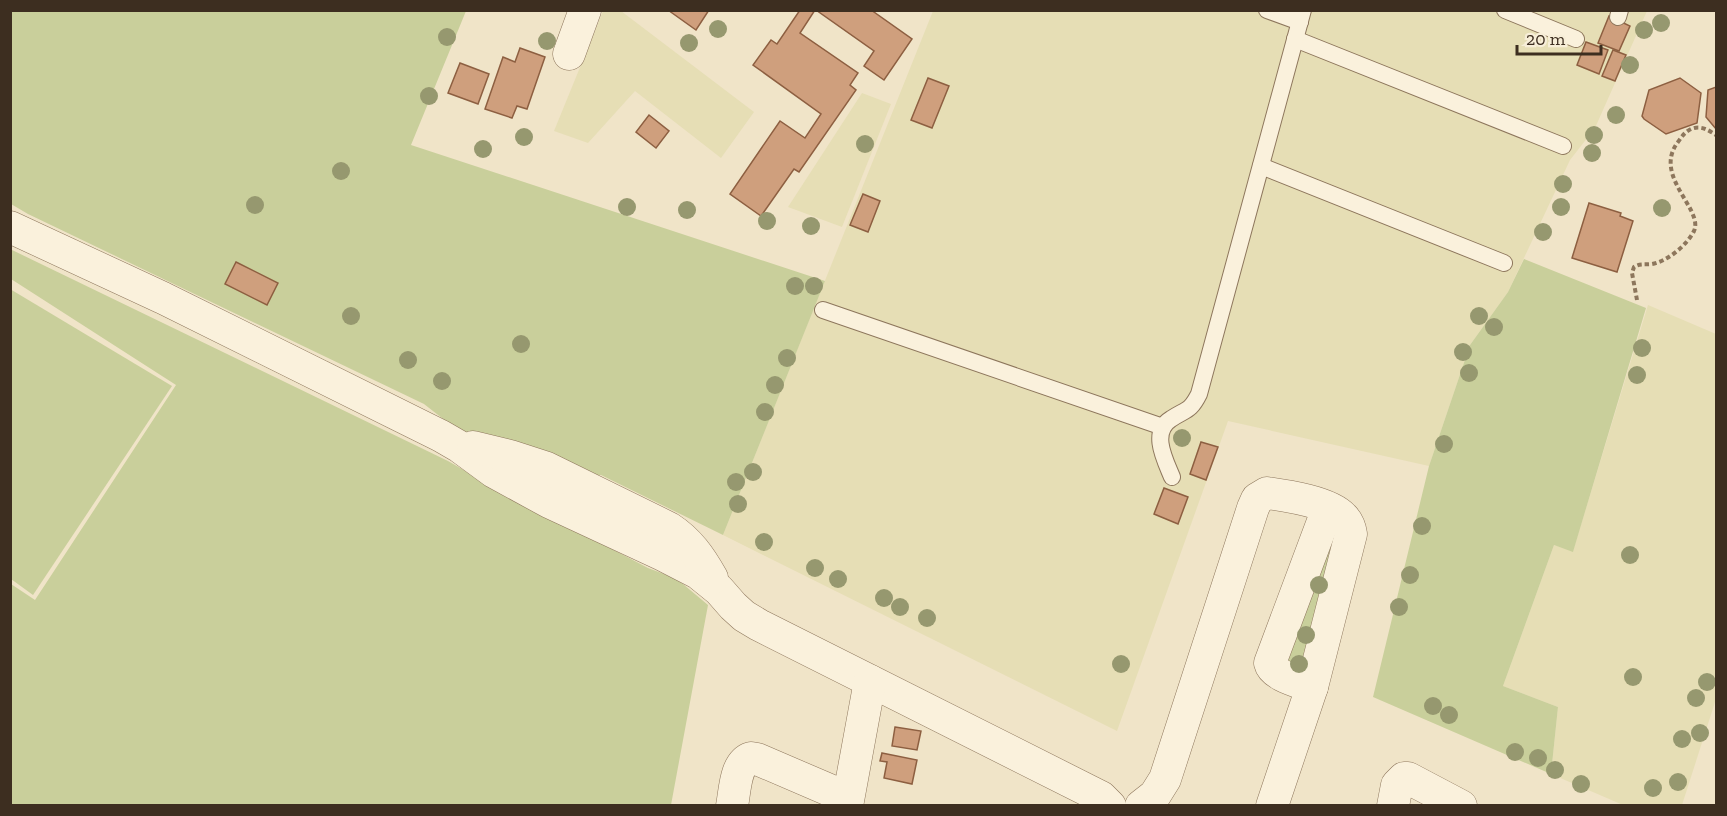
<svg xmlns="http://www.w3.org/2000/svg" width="1727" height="816" font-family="'Zilla Slab',serif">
  <rect width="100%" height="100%" fill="#f0e4c8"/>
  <g fill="#e6deb5">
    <path d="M603 11H621L754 112 721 158 635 91 588 143 554 131Z"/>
    <path d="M933 11H1647L1595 128 1570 160 1508 292 1470 345 1429 466 1228 421 1117 731 723 535Z"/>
    <path d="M862 93 891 104 842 227 788 207Z"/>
    <path d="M1648 305 1716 334V699L1682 805H1623L1551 774 1558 707 1503 686 1554 545 1573 551Z"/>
  </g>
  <g fill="#c9cf9b">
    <path d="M11 11H466L411 145 825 281 723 535 601 475 593 476 478 438 456 429 424 404 28 214 11 204Z"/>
    <path d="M10 249 448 461 481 480 648 568 672 577 683 584 708 605 671 805H11V584L35 600 176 385 11 279Z"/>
    <path d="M1524 259 1646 308 1573 552 1554 545 1503 686 1558 707 1551 774 1373 697 1429 466 1470 345 1508 292Z"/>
    <path d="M10 289 172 386 33 595 11 579Z"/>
    <path d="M1331 532 1335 538 1303 667 1286 665Z"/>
  </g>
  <g fill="#cf9f7d" stroke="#8d5f41" stroke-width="1.5">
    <path d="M668 10H709L696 30Z"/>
    <path d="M800 10H815L800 33 858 73 850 85 856 90 799 172 794 169 761 216 730 194 780 121 805 138 821 114 753 65 771 40 777 44Z"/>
    <path d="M816 10H871L912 39 884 80 864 66 874 51Z"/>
    <path d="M1609 16 1630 26 1619 51 1598 43Z"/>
    <path d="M1586 42 1608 50 1599 74 1577 65Z"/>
    <path d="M520 48 545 57 527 109 517 106 512 118 485 109 503 57 515 62Z"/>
    <path d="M1613 50 1626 55 1615 81 1602 76Z"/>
    <path d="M460 63 489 74 478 104 448 93Z"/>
    <path d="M928 78 949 86 932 128 911 120Z"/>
    <path d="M1680 78 1701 93 1697 123 1666 134 1644 119 1642 116 1649 90Z"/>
    <path d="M1716 87V129L1706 117 1708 90Z"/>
    <path d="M649 115 669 131 656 148 636 132Z"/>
    <path d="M863 194 880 201 868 232 850 225Z"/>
    <path d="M1589 203 1621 213 1620 216 1633 221 1617 272 1572 258Z"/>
    <path d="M236 262 278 283 267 305 225 284Z"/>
    <path d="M1201 442 1218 447 1206 480 1190 474Z"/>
    <path d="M1164 488 1188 497 1178 524 1154 514Z"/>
    <path d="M895 727 921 731 917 750 892 746Z"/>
    <path d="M882 753 917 760 912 784 884 778 887 762 880 761Z"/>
  </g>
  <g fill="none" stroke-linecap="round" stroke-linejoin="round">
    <g stroke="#8d765c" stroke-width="18">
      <g id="service">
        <path d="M1267 10 1300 22"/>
        <path d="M1505 10 1576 39"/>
        <path d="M1618 17 1620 10"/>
        <path d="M1295 39 1563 146"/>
        <path d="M1261 166 1504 263"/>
        <path d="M823 310 1163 427"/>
        <path d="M1172 477C1165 460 1150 432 1171 419 1186 409 1190 412 1199 394L1303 10"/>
      </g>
    </g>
    <g stroke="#8d765c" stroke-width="33">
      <g id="minor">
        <path d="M569 54 585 10"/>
        <path d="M10 227 163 298 441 436 460 447 494 472 549 502 663 555 698 573 719 590 733 606 744 616 759 625 1093 793 1101 797 1110 806"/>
        <path d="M473 447 510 456 547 468 669 528C689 541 700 557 712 578"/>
        <path d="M1312 687C1300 682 1273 676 1270 663L1328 508"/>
        <path d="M732 806C735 791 735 763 751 758L757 759 848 798"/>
        <path d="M847 806 870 681"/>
        <path d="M1141 806 1155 795 1165 779 1253 508 1257 499 1267 493C1288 496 1329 502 1343 517 1348 522 1350 527 1351 534L1312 687 1272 806"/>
        <path d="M1393 806 1397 785 1404 778H1408L1461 806"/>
      </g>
    </g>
    <path stroke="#8d765c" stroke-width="4" stroke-dasharray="4.5 3" stroke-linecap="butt" d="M1637 300 1632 273 1634 267C1640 263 1645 265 1652 264 1668 261 1687 245 1694 231 1704 209 1652 176 1678 142 1682 136 1685 132 1691 129 1701 125 1708 130 1716 135"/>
    <use href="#service" stroke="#faf1dc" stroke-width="16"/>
    <use href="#minor" stroke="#faf1dc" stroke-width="32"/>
  </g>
  <g fill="#96986f">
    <circle cx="1661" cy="23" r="9"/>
    <circle cx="718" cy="29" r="9"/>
    <circle cx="1644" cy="30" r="9"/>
    <circle cx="447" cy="37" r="9"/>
    <circle cx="547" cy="41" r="9"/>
    <circle cx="689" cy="43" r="9"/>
    <circle cx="1630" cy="65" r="9"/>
    <circle cx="429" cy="96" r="9"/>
    <circle cx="1616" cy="115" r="9"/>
    <circle cx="1594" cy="135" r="9"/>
    <circle cx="524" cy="137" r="9"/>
    <circle cx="865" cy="144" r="9"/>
    <circle cx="483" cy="149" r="9"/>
    <circle cx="1592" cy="153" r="9"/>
    <circle cx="341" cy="171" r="9"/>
    <circle cx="1563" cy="184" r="9"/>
    <circle cx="255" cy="205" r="9"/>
    <circle cx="627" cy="207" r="9"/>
    <circle cx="1561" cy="207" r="9"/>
    <circle cx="1662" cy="208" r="9"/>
    <circle cx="687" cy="210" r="9"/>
    <circle cx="767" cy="221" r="9"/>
    <circle cx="811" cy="226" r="9"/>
    <circle cx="1543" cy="232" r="9"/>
    <circle cx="795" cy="286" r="9"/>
    <circle cx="814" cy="286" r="9"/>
    <circle cx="351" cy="316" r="9"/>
    <circle cx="1479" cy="316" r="9"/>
    <circle cx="1494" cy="327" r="9"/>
    <circle cx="521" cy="344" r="9"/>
    <circle cx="1642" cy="348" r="9"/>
    <circle cx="1463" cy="352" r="9"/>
    <circle cx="787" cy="358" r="9"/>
    <circle cx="408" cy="360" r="9"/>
    <circle cx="1469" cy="373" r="9"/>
    <circle cx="1637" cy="375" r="9"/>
    <circle cx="442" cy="381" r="9"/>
    <circle cx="775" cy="385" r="9"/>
    <circle cx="765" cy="412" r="9"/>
    <circle cx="1182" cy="438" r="9"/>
    <circle cx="1444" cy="444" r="9"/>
    <circle cx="753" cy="472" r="9"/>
    <circle cx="736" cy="482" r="9"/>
    <circle cx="738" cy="504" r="9"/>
    <circle cx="1422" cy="526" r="9"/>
    <circle cx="764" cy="542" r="9"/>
    <circle cx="1630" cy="555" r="9"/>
    <circle cx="815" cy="568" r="9"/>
    <circle cx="1410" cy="575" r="9"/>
    <circle cx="838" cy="579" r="9"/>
    <circle cx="1319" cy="585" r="9"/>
    <circle cx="884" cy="598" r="9"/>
    <circle cx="900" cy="607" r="9"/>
    <circle cx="1399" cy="607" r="9"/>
    <circle cx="927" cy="618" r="9"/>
    <circle cx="1306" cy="635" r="9"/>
    <circle cx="1121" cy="664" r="9"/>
    <circle cx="1299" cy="664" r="9"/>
    <circle cx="1633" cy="677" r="9"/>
    <circle cx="1707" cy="682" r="9"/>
    <circle cx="1696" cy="698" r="9"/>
    <circle cx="1433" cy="706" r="9"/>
    <circle cx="1449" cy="715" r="9"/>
    <circle cx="1700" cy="733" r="9"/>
    <circle cx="1682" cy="739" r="9"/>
    <circle cx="1515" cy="752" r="9"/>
    <circle cx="1538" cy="758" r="9"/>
    <circle cx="1555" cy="770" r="9"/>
    <circle cx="1678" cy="782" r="9"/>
    <circle cx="1581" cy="784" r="9"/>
    <circle cx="1653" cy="788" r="9"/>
  </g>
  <rect width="1727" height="816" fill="none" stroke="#3d2e20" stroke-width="24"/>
  <path d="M1517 45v9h84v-9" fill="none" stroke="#3d2e20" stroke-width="3"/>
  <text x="1526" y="45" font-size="18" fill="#3d2e20" stroke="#f7eed8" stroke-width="4.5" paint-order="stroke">20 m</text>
</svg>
